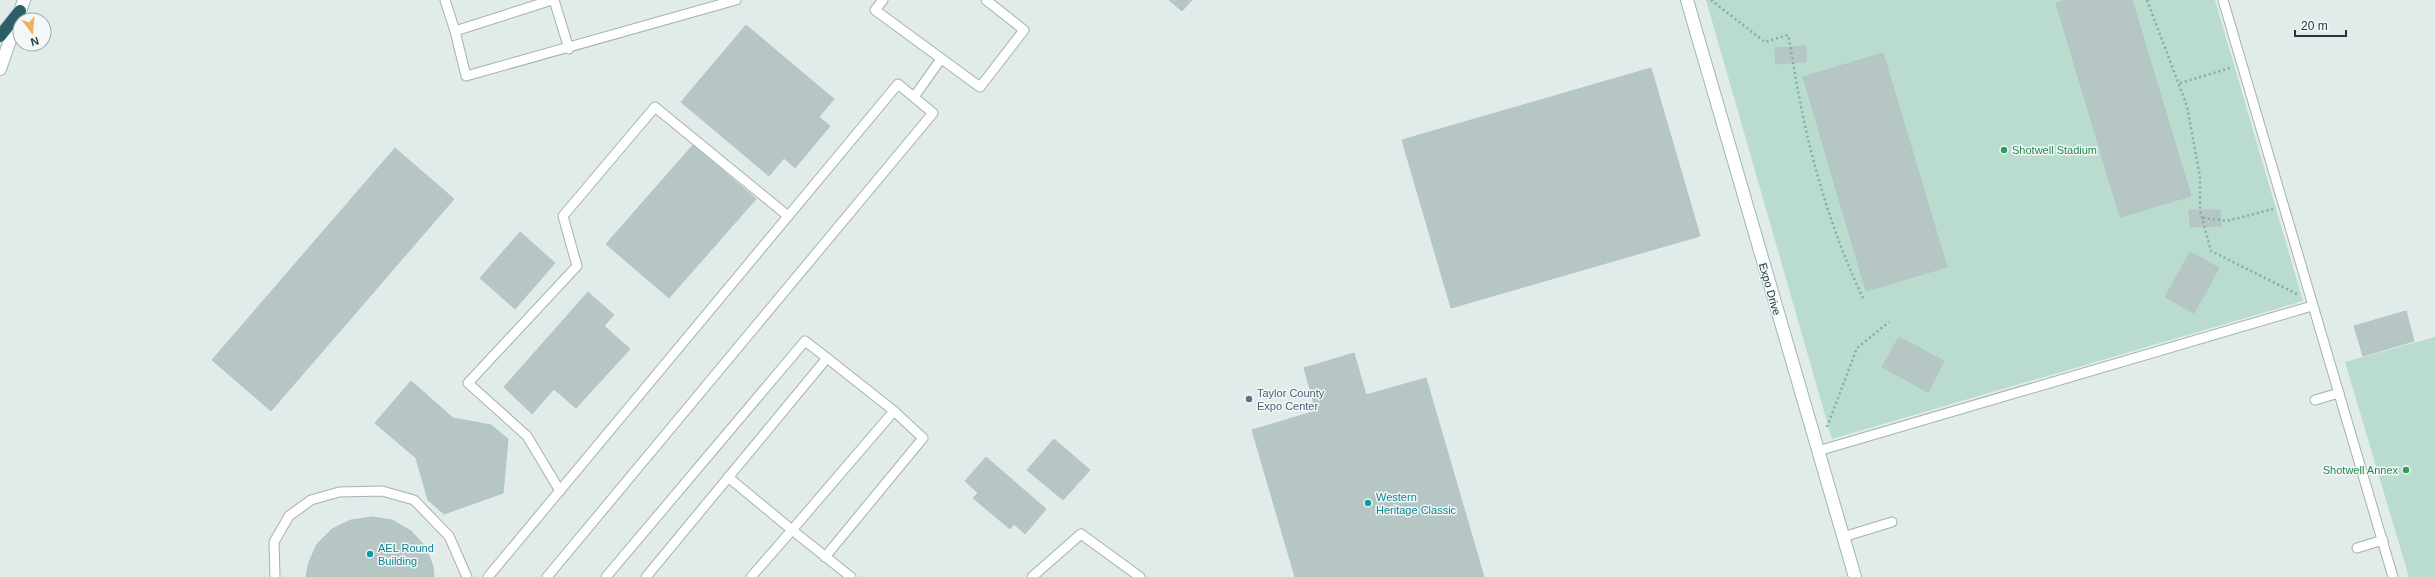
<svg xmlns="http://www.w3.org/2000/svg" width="2435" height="577" font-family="Helvetica,sans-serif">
  <rect width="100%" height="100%" fill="#e0ebea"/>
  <g fill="#b9dccf">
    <path d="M1706 0H2215L2303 301 1832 439Z"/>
    <path d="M2435 337V577H2409L2345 362Z"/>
  </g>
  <g fill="#b6c6c4" stroke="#b3c5c3">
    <path d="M1169 0H1192L1182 11Z"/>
    <path d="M2067 0H2132L2191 196 2120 217 2056 3Z"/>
    <path d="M746 25 834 99 819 117 830 126 795 168 784 158 769 176 681 102Z"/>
    <path d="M1806 46V62L1776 64 1775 48Z"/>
    <path d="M1883 53 1947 267 1866 291 1803 77Z"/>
    <path d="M1651 68 1700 236 1451 308 1402 140Z"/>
    <path d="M693 145 756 199 669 298 606 244Z"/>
    <path d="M395 148 454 199 271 411 212 360Z"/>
    <path d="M2189 210H2220L2221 226 2190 227Z"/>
    <path d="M520 232 555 263 515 309 480 278Z"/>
    <path d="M2190 252 2219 268 2194 313 2165 297Z"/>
    <path d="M588 292 614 315 604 326 630 349 576 408 554 389 532 414 504 387Z"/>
    <path d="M2406 311 2414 341 2363 356 2354 326Z"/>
    <path d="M1899 337 1944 361 1928 392 1882 367Z"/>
    <path d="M1354 353 1366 395 1426 378 1484 577H1295L1252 430 1316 411 1304 368Z"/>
    <path d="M411 381 453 418 491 425 508 439 503 493 444 514 428 500 416 458 375 423Z"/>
    <path d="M1054 439 1090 470 1063 500 1027 470Z"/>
    <path d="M986 457 1046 509 1025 534 1014 524 1010 529 973 498 978 493 965 481Z"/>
    <path d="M372 517 392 520 411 531 425 546 433 566 434 577H306L309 562 317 544 332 529 351 520Z"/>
  </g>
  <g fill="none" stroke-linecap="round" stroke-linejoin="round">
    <g stroke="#a3b2b2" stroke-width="11">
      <g id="lane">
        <path d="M445 0 455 31 552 0"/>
        <path d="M554 0 569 49"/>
        <path d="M883 0 875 10 980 87 1024 30 986 0"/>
        <path d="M2223 0 2393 577"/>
        <path d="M455 31 466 76 736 0"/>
        <path d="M914 97 941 59"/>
        <path d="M2315 400 2339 393"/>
        <path d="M1818 451 2312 306"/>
        <path d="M728 477 792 530 751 577"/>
        <path d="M560 491 527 436 468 383 577 266 563 216 655 107 788 216"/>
        <path d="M1843 537 1892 522"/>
        <path d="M2357 548 2383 540"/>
        <path d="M825 557 923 438 894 411"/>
        <path d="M275 577 274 542 289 516 311 500 339 492 382 491 414 500 449 536 467 577"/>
        <path d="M488 577 898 84 933 113 547 577"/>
        <path d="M606 577 805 341 827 358"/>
        <path d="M646 577 827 358 894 411 792 530 851 577"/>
        <path d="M1032 577 1081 534 1140 577"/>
      </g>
    </g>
    <g stroke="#9fb7b6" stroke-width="14">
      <g id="secondary">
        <path d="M1687 0 1855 577"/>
        <path d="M0 69 24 0"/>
      </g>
    </g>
    <g stroke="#c1c8c8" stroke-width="14">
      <path id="highway" d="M0 36 20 11"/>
    </g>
    <g stroke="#81adae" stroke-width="2.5" stroke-dasharray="2 3" stroke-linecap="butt">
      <path d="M1711 0 1765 42 1788 35C1793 57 1795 79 1800 101 1812 165 1835 241 1864 300"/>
      <path d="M2147 0 2187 106 2200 177V210L2211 251 2297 294"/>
      <path d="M2180 83 2230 68"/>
      <path d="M2203 218 2227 221 2273 209"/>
      <path d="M1827 427 1857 348 1889 322"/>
    </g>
    <use href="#lane" stroke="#fff" stroke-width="9"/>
    <use href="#secondary" stroke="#fff" stroke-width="12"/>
    <use href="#highway" stroke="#2d5f67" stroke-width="12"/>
  </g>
  <g fill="#2e9e5b" stroke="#f1f8f7" stroke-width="1.5">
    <circle cx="2004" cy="150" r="4"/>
    <circle cx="2406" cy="470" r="4"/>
  </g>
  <circle fill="#5c6f8a" stroke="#f1f8f7" stroke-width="1.5" cx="1249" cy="399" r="4"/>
  <g fill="#0f9aa8" stroke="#f1f8f7" stroke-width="1.5">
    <circle cx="1368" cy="503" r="4"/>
    <circle cx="370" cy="554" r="4"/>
  </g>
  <g text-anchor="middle" stroke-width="3" stroke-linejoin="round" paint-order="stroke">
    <g font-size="11" fill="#27864d" stroke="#f1f8f7" text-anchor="start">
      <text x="2012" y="154">Shotwell Stadium</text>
      <text x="2398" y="474" text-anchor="end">Shotwell Annex</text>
    </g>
    <g font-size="11" fill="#21393b" stroke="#f1f8f7">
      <text transform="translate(1770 289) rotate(74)" y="4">Expo Drive</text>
    </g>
    <g font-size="11" fill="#4e5e75" stroke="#f1f8f7" text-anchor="start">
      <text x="1257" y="397">Taylor County<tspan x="1257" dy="13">Expo Center</tspan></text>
    </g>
    <g font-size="11" fill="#0d838f" stroke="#f1f8f7" text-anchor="start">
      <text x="1376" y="501">Western<tspan x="1376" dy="13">Heritage Classic</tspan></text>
      <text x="378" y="552">AEL Round<tspan x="378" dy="13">Building</tspan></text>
    </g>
  </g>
  <g transform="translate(32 32) rotate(164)"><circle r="19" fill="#f1f8f7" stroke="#9eacac"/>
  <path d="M0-3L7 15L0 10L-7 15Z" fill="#f0b259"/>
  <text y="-6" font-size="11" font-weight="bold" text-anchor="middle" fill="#21393b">N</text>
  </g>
  <path d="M2295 30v6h51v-6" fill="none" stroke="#21393b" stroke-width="2"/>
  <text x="2301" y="30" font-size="12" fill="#21393b" stroke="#f1f8f7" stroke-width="3" paint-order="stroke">20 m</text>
</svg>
